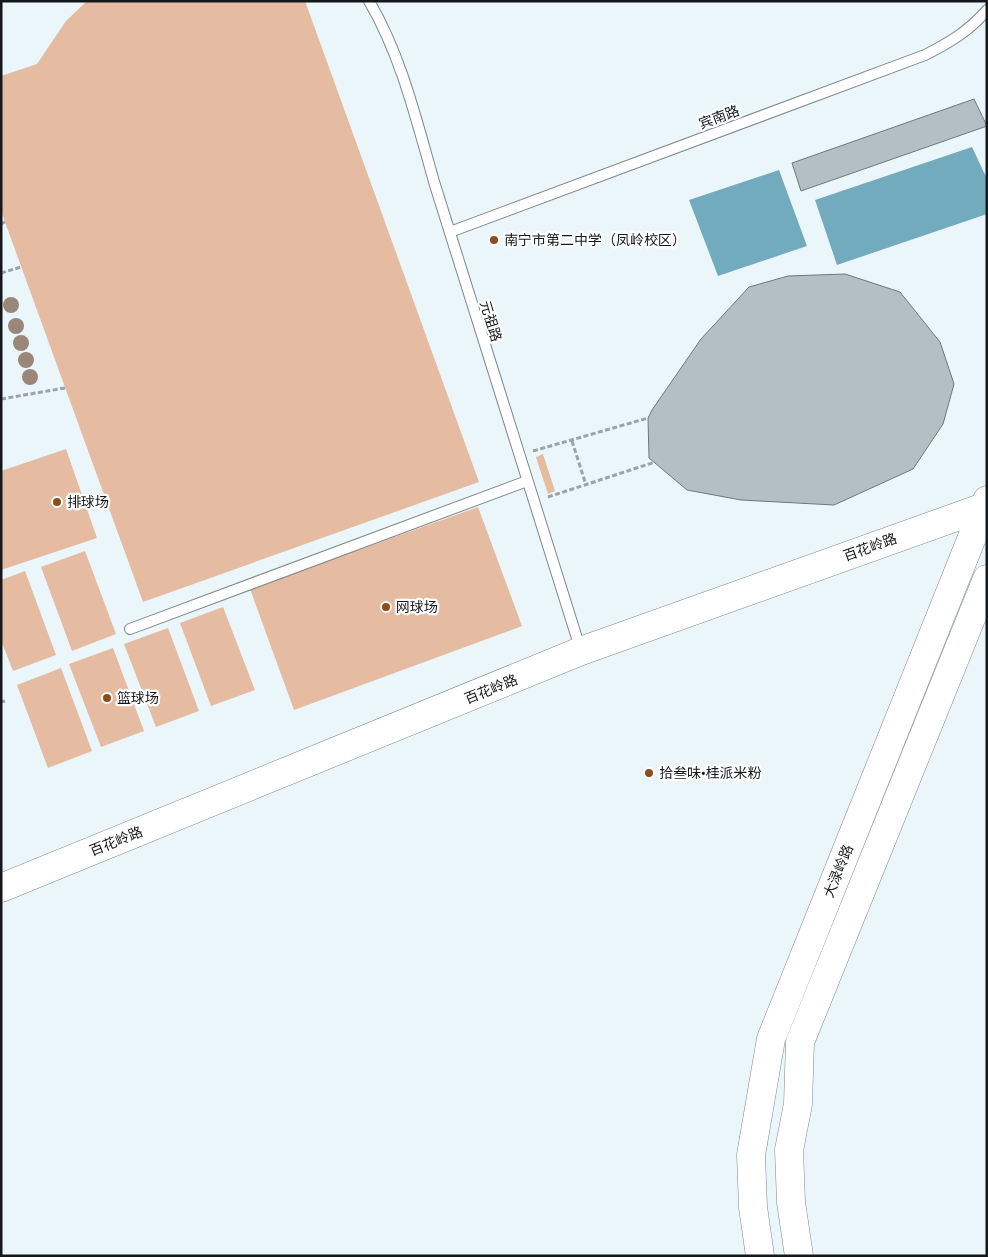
<svg xmlns="http://www.w3.org/2000/svg" width="988" height="1257" font-family="Rubik,'Noto Sans SC',sans-serif">
  <rect width="100%" height="100%" fill="#ebf6fa"/>
  <g fill="#e5bba2">
    <path d="M87 1H305L479 482 143 602 1 211V76L37 64 66 21Z"/>
    <path d="M66 449 97 538 1 570V471Z"/>
    <path d="M543 454 555 491 548 494 536 457Z"/>
    <path d="M478 507 522 626 294 710 250 589Z"/>
    <path d="M85 551 116 634 72 651 41 567Z"/>
    <path d="M25 571 56 655 13 671 1 640V580Z"/>
    <path d="M223 607 255 690 211 706 180 623Z"/>
    <path d="M168 628 199 711 156 727 124 644Z"/>
    <path d="M113 648 144 731 101 747 69 664Z"/>
    <path d="M61 668 92 751 48 768 17 685Z"/>
  </g>
  <g fill="#73abbe">
    <path d="M972 147 987 179V214L837 265 815 200Z"/>
    <path d="M779 170 807 246 718 276 689 200Z"/>
  </g>
  <g fill="#b4bfc3" stroke="#6e787c">
    <path d="M974 99 987 126 801 191 792 163Z"/>
    <path d="M845 274 900 292 940 342 954 384 943 424 913 469 834 505 741 500 687 490 649 458 648 418 652 410 701 339 749 287 788 276Z"/>
  </g>
  <g fill="none" stroke-linecap="round" stroke-linejoin="round">
    <g stroke="#7e888c" stroke-width="12">
      <g id="lane">
        <path d="M369 1C402 57 417 123 435 185L581 651"/>
        <path d="M450 232 925 55C949 43 969 31 987 10"/>
        <path d="M130 629 527 481"/>
      </g>
    </g>
    <g stroke="#7e888c" stroke-width="29">
      <g id="secondary">
        <path d="M1 888 581 651 987 506"/>
        <path d="M760 1256 753 1207 751 1155 771 1039 987 500"/>
        <path d="M799 1256 791 1202 789 1150 798 1104 800 1042 987 579"/>
      </g>
    </g>
    <g stroke="#9ba3a7" stroke-width="3" stroke-dasharray="5 2.5" stroke-linecap="butt">
      <path d="M1 224 5 222"/>
      <path d="M1 273 21 267"/>
      <path d="M1 399 65 388"/>
      <path d="M572 441 586 485"/>
      <path d="M533 451 648 418"/>
      <path d="M548 497 655 462"/>
      <path d="M1 702 5 701"/>
    </g>
    <use href="#lane" stroke="#fff" stroke-width="10"/>
    <use href="#secondary" stroke="#fff" stroke-width="28"/>
  </g>
  <g fill="#9a8779">
    <circle cx="11" cy="305" r="8"/>
    <circle cx="16" cy="326" r="8"/>
    <circle cx="21" cy="343" r="8"/>
    <circle cx="26" cy="360" r="8"/>
    <circle cx="30" cy="377" r="8"/>
  </g>
  <g fill="#8e4c1c" stroke="#fff" stroke-width="2">
    <circle cx="494" cy="240" r="5"/>
    <circle cx="57" cy="502" r="5"/>
    <circle cx="386" cy="607" r="5"/>
    <circle cx="107" cy="698" r="5"/>
    <circle cx="649" cy="773" r="5"/>
  </g>
  <g text-anchor="middle" stroke-width="4.5" stroke-linejoin="round" paint-order="stroke">
    <g font-size="14" fill="#15181a" stroke="#fff">
      <text transform="translate(719 117) rotate(-20)" y="5">宾南路</text>
      <text transform="translate(491 321) rotate(73)" y="5">元祖路</text>
      <text transform="translate(870 547) rotate(-20)" y="5">百花岭路</text>
      <text transform="translate(491 689) rotate(-22)" y="5">百花岭路</text>
      <text transform="translate(116 841) rotate(-22)" y="5">百花岭路</text>
      <text transform="translate(838 871) rotate(-68)" y="5">大渌岭路</text>
    </g>
    <g font-size="14" fill="#15181a" stroke="#fff" text-anchor="start">
      <text x="504" y="245">南宁市第二中学（凤岭校区）</text>
      <text x="67" y="507">排球场</text>
      <text x="396" y="612">网球场</text>
      <text x="117" y="703">篮球场</text>
      <text x="659" y="778">拾叁味·桂派米粉</text>
    </g>
  </g>
  <rect width="988" height="1257" fill="none" stroke="#15181a" stroke-width="5"/>
</svg>
